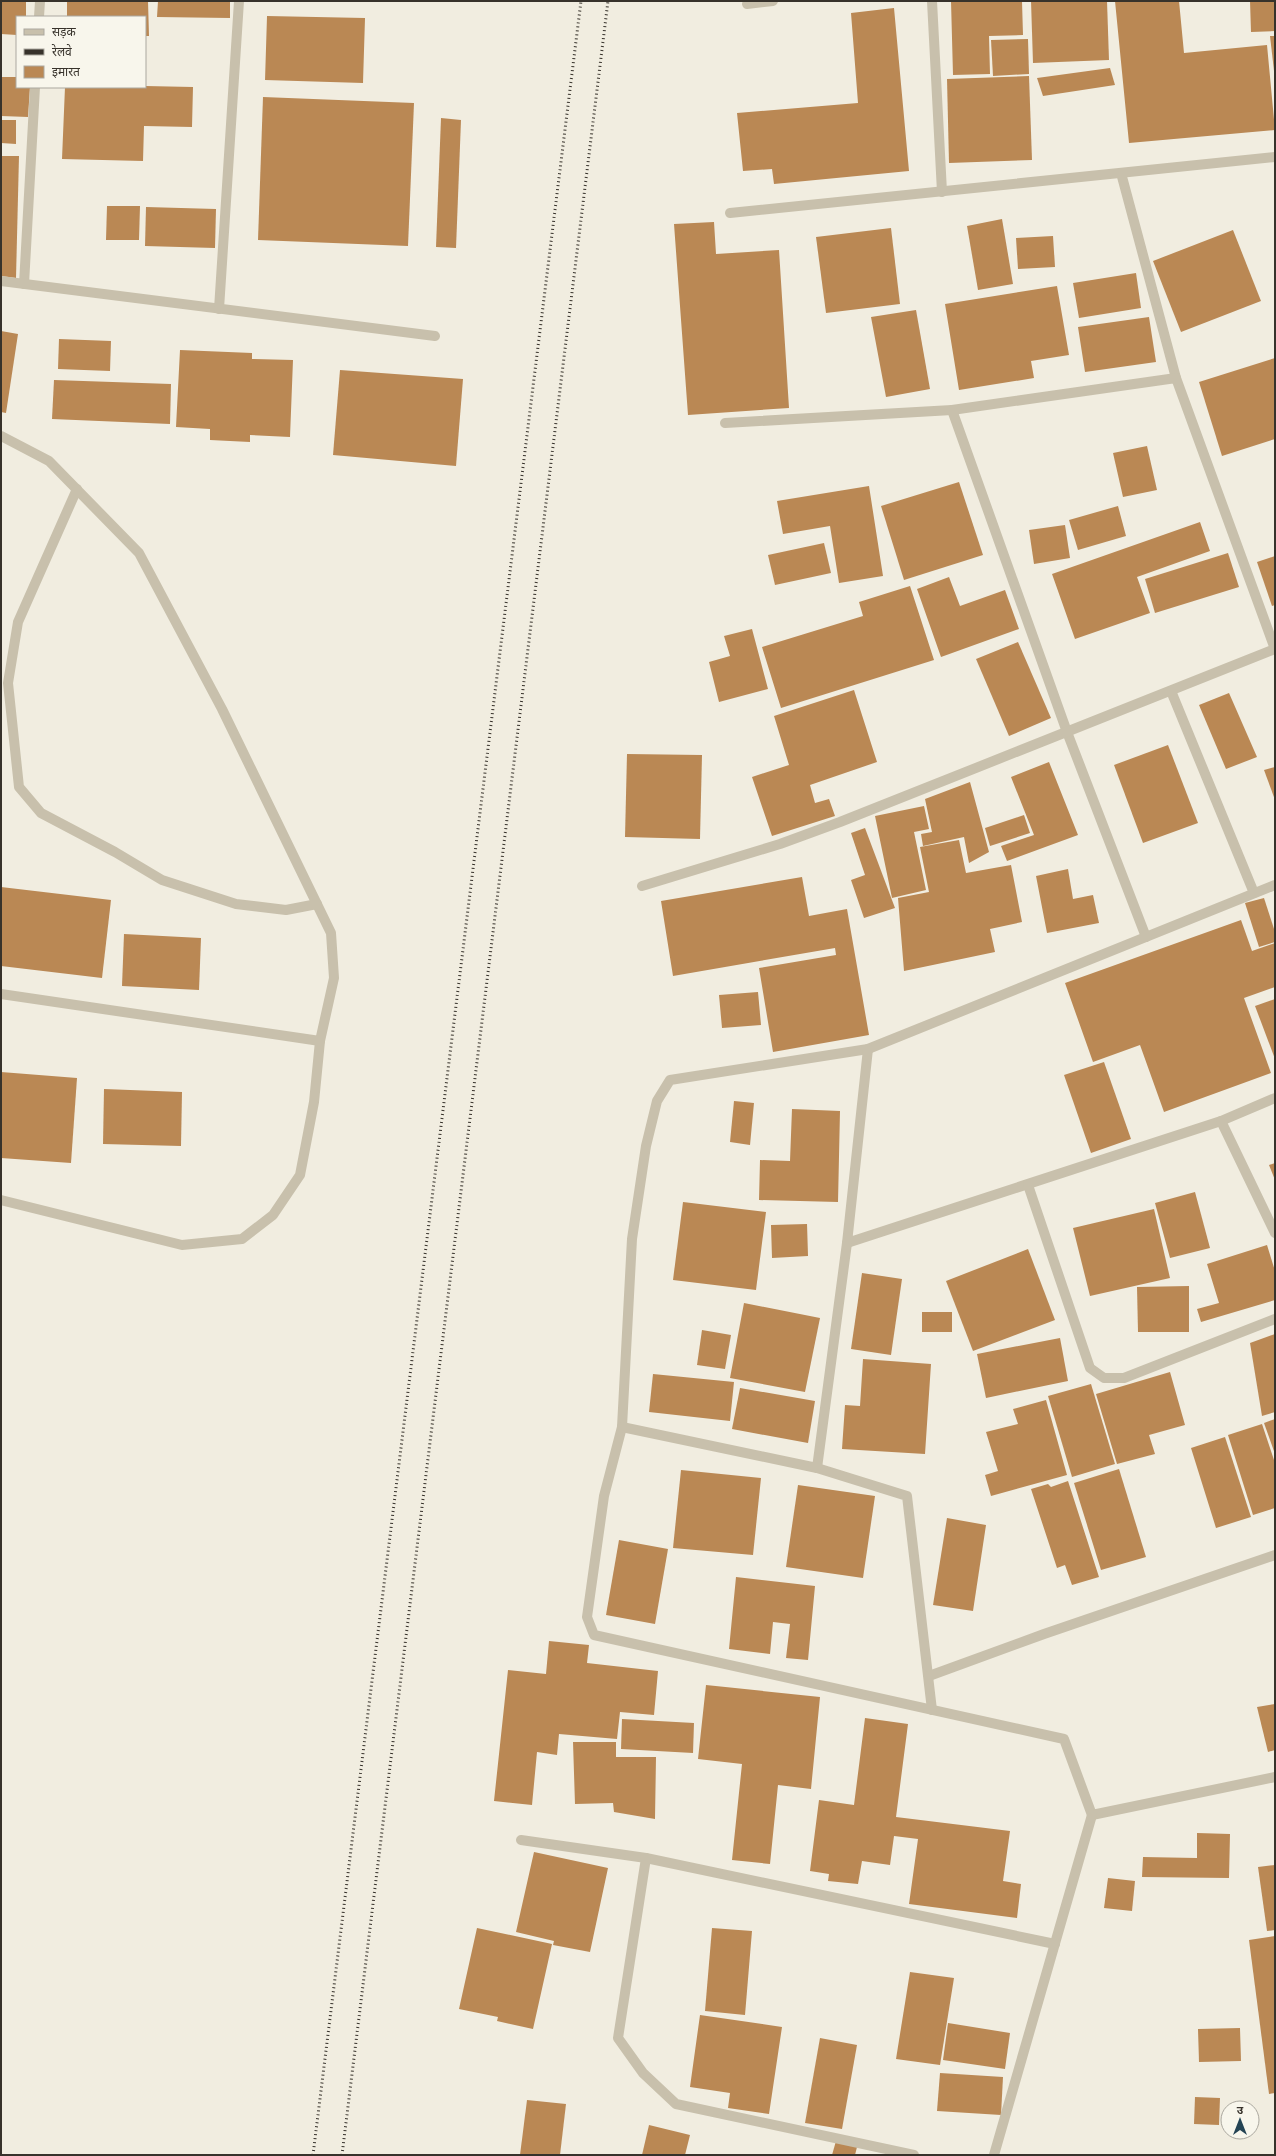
<svg xmlns="http://www.w3.org/2000/svg" width="1276" height="2156" font-family="Karla,'Noto Sans Devanagari',sans-serif">
  <rect width="100%" height="100%" fill="#f1ede0"/>
  <g fill="#ba8854">
    <path d="M1 1H26V17H17V35L1 34Z"/>
    <path d="M67 1H148L149 36H145V17H67Z"/>
    <path d="M158 1H230V18L157 17Z"/>
    <path d="M951 1H1022L1023 35 989 36 990 74 953 75Z"/>
    <path d="M1031 1H1107L1109 60 1033 63Z"/>
    <path d="M1115 1H1179L1184 53 1267 45 1275 130 1129 143Z"/>
    <path d="M1250 1H1275V31L1251 32Z"/>
    <path d="M894 8 909 171 774 184 772 169 743 171 737 113 858 103 851 13Z"/>
    <path d="M267 16 365 18 363 83 265 80Z"/>
    <path d="M1270 36H1275V71H1274Z"/>
    <path d="M1028 39 1029 74 993 76 991 40Z"/>
    <path d="M1110 68 1115 85 1043 96 1037 78Z"/>
    <path d="M1029 76 1032 160 949 163 947 79Z"/>
    <path d="M1 77H17V87H30L28 117 1 116Z"/>
    <path d="M145 86 193 87 192 127 144 126 143 161 62 159 65 87Z"/>
    <path d="M263 97 414 103 408 246 258 240Z"/>
    <path d="M441 118 461 120 456 248 436 247Z"/>
    <path d="M1 120H16V144L1 143Z"/>
    <path d="M1 156H19L16 278 1 276Z"/>
    <path d="M107 206H140L139 240H106Z"/>
    <path d="M146 207 216 209 215 248 145 246Z"/>
    <path d="M1002 219 1013 284 978 290 967 226Z"/>
    <path d="M714 222 716 254 779 250 789 408 688 415 674 224Z"/>
    <path d="M891 228 900 304 826 313 816 237Z"/>
    <path d="M1233 230 1261 301 1181 332 1153 261Z"/>
    <path d="M1053 236 1055 267 1018 269 1016 238Z"/>
    <path d="M1136 273 1141 308 1079 318 1073 283Z"/>
    <path d="M1057 286 1069 355 1031 361 1034 378 959 390 945 304Z"/>
    <path d="M916 310 930 389 886 397 871 317Z"/>
    <path d="M1149 317 1156 362 1085 372 1078 327Z"/>
    <path d="M1 331 18 334 6 413 1 412Z"/>
    <path d="M59 339 111 341 110 371 58 369Z"/>
    <path d="M180 350 252 353V359L293 360 290 437 250 435V442L210 440V429L176 427Z"/>
    <path d="M1275 358V439L1222 456 1199 382Z"/>
    <path d="M340 370 463 379 456 466 333 455Z"/>
    <path d="M54 380 171 384 170 424 52 419Z"/>
    <path d="M1147 446 1157 490 1123 497 1113 453Z"/>
    <path d="M959 482 983 555 904 580 881 506Z"/>
    <path d="M869 486 883 576 839 583 830 526 783 534 777 501Z"/>
    <path d="M1118 506 1126 536 1078 550 1069 520Z"/>
    <path d="M1200 522 1210 551 1137 577 1150 613 1075 639 1052 574Z"/>
    <path d="M1065 525 1070 558 1034 564 1029 530Z"/>
    <path d="M824 543 831 573 775 585 768 555Z"/>
    <path d="M1228 553 1239 587 1155 613 1145 579Z"/>
    <path d="M1275 556V605L1272 606 1257 562Z"/>
    <path d="M949 577 960 606 1005 590 1019 629 941 657 917 589Z"/>
    <path d="M910 586 934 660 781 708 762 647 863 616 859 602Z"/>
    <path d="M752 629 768 689 719 702 709 662 730 656 724 636Z"/>
    <path d="M1018 642 1051 718 1009 736 976 659Z"/>
    <path d="M854 690 877 762 810 785 815 803 829 799 835 816 772 836 752 777 789 765 774 716Z"/>
    <path d="M1229 693 1257 757 1226 769 1199 705Z"/>
    <path d="M1168 745 1198 823 1143 843 1114 765Z"/>
    <path d="M627 754 702 755 700 839 625 837Z"/>
    <path d="M1049 762 1078 835 1007 861 1001 846 1034 835 1011 777Z"/>
    <path d="M1275 767V800L1264 770Z"/>
    <path d="M970 782 989 852 969 863 964 837 923 846 921 834 932 832 925 799Z"/>
    <path d="M924 806 929 829 914 832 926 890 892 898 875 816Z"/>
    <path d="M1024 815 1030 833 990 846 985 828Z"/>
    <path d="M865 828 895 908 864 918 851 880 865 875 851 833Z"/>
    <path d="M959 840 966 873 1011 865 1022 922 990 929 995 952 904 971 898 898 929 892 920 847Z"/>
    <path d="M1068 869 1073 899 1093 895 1099 923 1047 933 1036 876Z"/>
    <path d="M802 877 809 916 847 909 869 1035 773 1052 759 968 836 955 835 948 673 976 661 901Z"/>
    <path d="M1 887 111 900 102 978 1 966Z"/>
    <path d="M1264 898 1275 932V942L1259 947 1245 903Z"/>
    <path d="M1241 920 1252 951 1275 943V987L1244 998 1271 1073 1164 1112 1140 1045 1093 1062 1065 983Z"/>
    <path d="M124 934 201 938 199 990 122 986Z"/>
    <path d="M758 992 761 1025 722 1028 719 995Z"/>
    <path d="M1275 999V1059L1255 1006Z"/>
    <path d="M1104 1062 1131 1139 1091 1153 1064 1075Z"/>
    <path d="M1 1072 77 1078 71 1163 1 1158Z"/>
    <path d="M104 1089 182 1092 181 1146 103 1144Z"/>
    <path d="M734 1101 754 1103 750 1145 730 1142Z"/>
    <path d="M792 1109 840 1111 838 1202 759 1200 760 1160 790 1161Z"/>
    <path d="M1275 1163V1180L1269 1165Z"/>
    <path d="M1195 1192 1210 1248 1170 1258 1155 1203Z"/>
    <path d="M683 1202 766 1212 756 1290 673 1280Z"/>
    <path d="M1154 1209 1170 1278 1090 1296 1073 1228Z"/>
    <path d="M807 1224 808 1256 772 1258 771 1225Z"/>
    <path d="M1267 1245 1275 1271V1300L1201 1322 1197 1309 1219 1303 1207 1264Z"/>
    <path d="M1028 1249 1055 1320 973 1351 946 1281Z"/>
    <path d="M862 1273 902 1279 891 1355 851 1349Z"/>
    <path d="M1189 1286V1332H1138L1137 1287Z"/>
    <path d="M744 1303 820 1318 805 1392 730 1378Z"/>
    <rect x="922" y="1312" width="30" height="20"/>
    <path d="M702 1330 731 1335 725 1369 697 1365Z"/>
    <path d="M1275 1334V1412L1262 1416 1250 1343Z"/>
    <path d="M1060 1338 1068 1381 986 1398 977 1354Z"/>
    <path d="M863 1359 931 1364 925 1454 842 1449 845 1405 860 1406Z"/>
    <path d="M1170 1372 1185 1425 1149 1435 1155 1454 1117 1464 1096 1394Z"/>
    <path d="M653 1374 734 1382 730 1421 649 1412Z"/>
    <path d="M1091 1384 1115 1464 1072 1477 1048 1396Z"/>
    <path d="M740 1388 815 1401 808 1443 732 1429Z"/>
    <path d="M1046 1400 1067 1475 991 1496 985 1475 998 1471 986 1432 1018 1424 1013 1409Z"/>
    <path d="M1275 1419V1454L1264 1423Z"/>
    <path d="M1262 1424 1275 1463V1508L1253 1515 1228 1435Z"/>
    <path d="M1225 1437 1251 1517 1216 1528 1191 1448Z"/>
    <path d="M1119 1469 1146 1557 1101 1570 1074 1483Z"/>
    <path d="M681 1470 761 1478 753 1555 673 1548Z"/>
    <path d="M1068 1481 1099 1577 1072 1585 1065 1565 1057 1568 1031 1489 1048 1484 1051 1487Z"/>
    <path d="M798 1485 875 1496 863 1578 786 1567Z"/>
    <path d="M947 1518 986 1525 973 1611 933 1605Z"/>
    <path d="M619 1540 668 1549 655 1624 606 1615Z"/>
    <path d="M736 1577 815 1586 808 1660 786 1658 790 1624 773 1622 770 1654 729 1649Z"/>
    <path d="M549 1641 589 1645 587 1663 658 1671 654 1715 620 1712 617 1739 559 1734 557 1755 537 1752 532 1805 494 1801 508 1670 546 1674Z"/>
    <path d="M706 1685 820 1697 811 1789 778 1785 770 1864 732 1860 742 1764 698 1759Z"/>
    <path d="M1275 1704V1750L1268 1752 1257 1707Z"/>
    <path d="M865 1718 908 1724 896 1817 1010 1831 1003 1881 1021 1884 1017 1918 909 1904 918 1839 894 1836 890 1865 862 1861 858 1884 828 1881 829 1874 810 1871 819 1800 854 1805Z"/>
    <path d="M622 1719 694 1723 693 1753 621 1749Z"/>
    <path d="M573 1742H616V1757H656L655 1819 614 1812 613 1803 575 1804Z"/>
    <path d="M1197 1833 1230 1834 1229 1878 1142 1877 1143 1857 1197 1858Z"/>
    <path d="M534 1852 608 1868 590 1952 553 1945 554 1941 516 1932Z"/>
    <path d="M1275 1865V1930L1267 1931 1258 1867Z"/>
    <path d="M1108 1878 1135 1881 1132 1911 1104 1908Z"/>
    <path d="M477 1928 552 1944 533 2029 497 2021 498 2017 459 2009Z"/>
    <path d="M712 1928 752 1931 745 2015 705 2011Z"/>
    <path d="M1275 1936V2093L1269 2094 1249 1940Z"/>
    <path d="M910 1972 954 1978 940 2065 896 2059Z"/>
    <path d="M700 2015 782 2027 769 2114 728 2108 730 2093 690 2087Z"/>
    <path d="M948 2023 1010 2033 1005 2069 943 2060Z"/>
    <path d="M1240 2028 1241 2061 1199 2062 1198 2029Z"/>
    <path d="M820 2038 857 2045 842 2129 805 2123Z"/>
    <path d="M940 2073 1003 2077 1001 2115 937 2111Z"/>
    <path d="M1195 2097 1220 2098 1219 2125 1194 2124Z"/>
    <path d="M527 2100 566 2104 560 2155H520Z"/>
    <path d="M649 2125 690 2135 685 2155H642Z"/>
    <path d="M836 2141 857 2147 855 2155H832Z"/>
  </g>
  <g fill="none" stroke-linecap="round" stroke-linejoin="round">
    <g stroke="#c8c0ac" stroke-width="10">
      <path d="M1 436 49 461 139 553 222 709 331 933 334 978 320 1041 314 1102 300 1175 273 1215 242 1239 182 1245 1 1200"/>
      <path d="M77 489 18 622 8 683 19 787 41 813 115 852 162 880 236 904 286 910 317 904"/>
      <path d="M1 994 320 1041"/>
    </g>
    <g stroke="#c8c0ac" stroke-width="10">
      <path d="M932 1 942 192"/>
      <path d="M747 4 773 1"/>
      <path d="M39 17 40 1"/>
      <path d="M1121 173 1176 378"/>
      <path d="M730 213 1275 157"/>
      <path d="M1 281 435 336"/>
      <path d="M24 284 35 87"/>
      <path d="M219 309 239 1"/>
      <path d="M952 410 1176 378 1275 649"/>
      <path d="M725 423 952 410 1067 732 1146 937"/>
      <path d="M1171 691 1254 893"/>
      <path d="M1275 885 868 1049 670 1080 657 1101 646 1146 632 1239 622 1427 604 1496 587 1617 594 1635 1064 1739 1092 1815 1275 1777"/>
      <path d="M642 886 780 844 840 822 1275 649"/>
      <path d="M868 1049 847 1243 1221 1121 1275 1098"/>
      <path d="M1221 1121 1275 1233"/>
      <path d="M1028 1185 1090 1368 1104 1378H1124L1275 1319"/>
      <path d="M622 1427 817 1468 847 1243"/>
      <path d="M817 1468 907 1496 932 1710"/>
      <path d="M929 1676 1044 1634 1275 1555"/>
      <path d="M521 1840 646 1858 1055 1944"/>
      <path d="M646 1858 618 2038 643 2073 676 2104 914 2155"/>
      <path d="M994 2155 1092 1815"/>
    </g>
    <g stroke="#37322b" stroke-width="3" stroke-dasharray="1 3" stroke-linecap="butt">
      <path d="M313 2155 581 1"/>
      <path d="M342 2155 608 1"/>
    </g>
  </g>
  <rect width="1276" height="2156" fill="none" stroke="#37322b" stroke-width="4"/>
  <rect x="16" y="16" width="130" height="72" fill="#f8f6ec" stroke="#aba89f"/>
  <rect x="24" y="29" width="20" height="6" fill="#c8c0ac" stroke="#aba89f"/>
  <text x="52" y="36" font-size="12" fill="#37322b">सड़क</text>
  <rect x="24" y="49" width="20" height="6" fill="#37322b" stroke="#aba89f"/>
  <text x="52" y="56" font-size="12" fill="#37322b">रेलवे</text>
  <rect x="24" y="66" width="20" height="12" fill="#ba8854" stroke="#aba89f"/>
  <text x="52" y="76" font-size="12" fill="#37322b">इमारत</text>
  <g transform="translate(1240 2120)"><circle r="19" fill="#f8f6ec" stroke="#aba89f"/>
  <path d="M0-3L7 15L0 10L-7 15Z" fill="#244454"/>
  <text y="-6" font-size="11" font-weight="bold" text-anchor="middle" fill="#37322b">उ</text>
  </g>
</svg>
